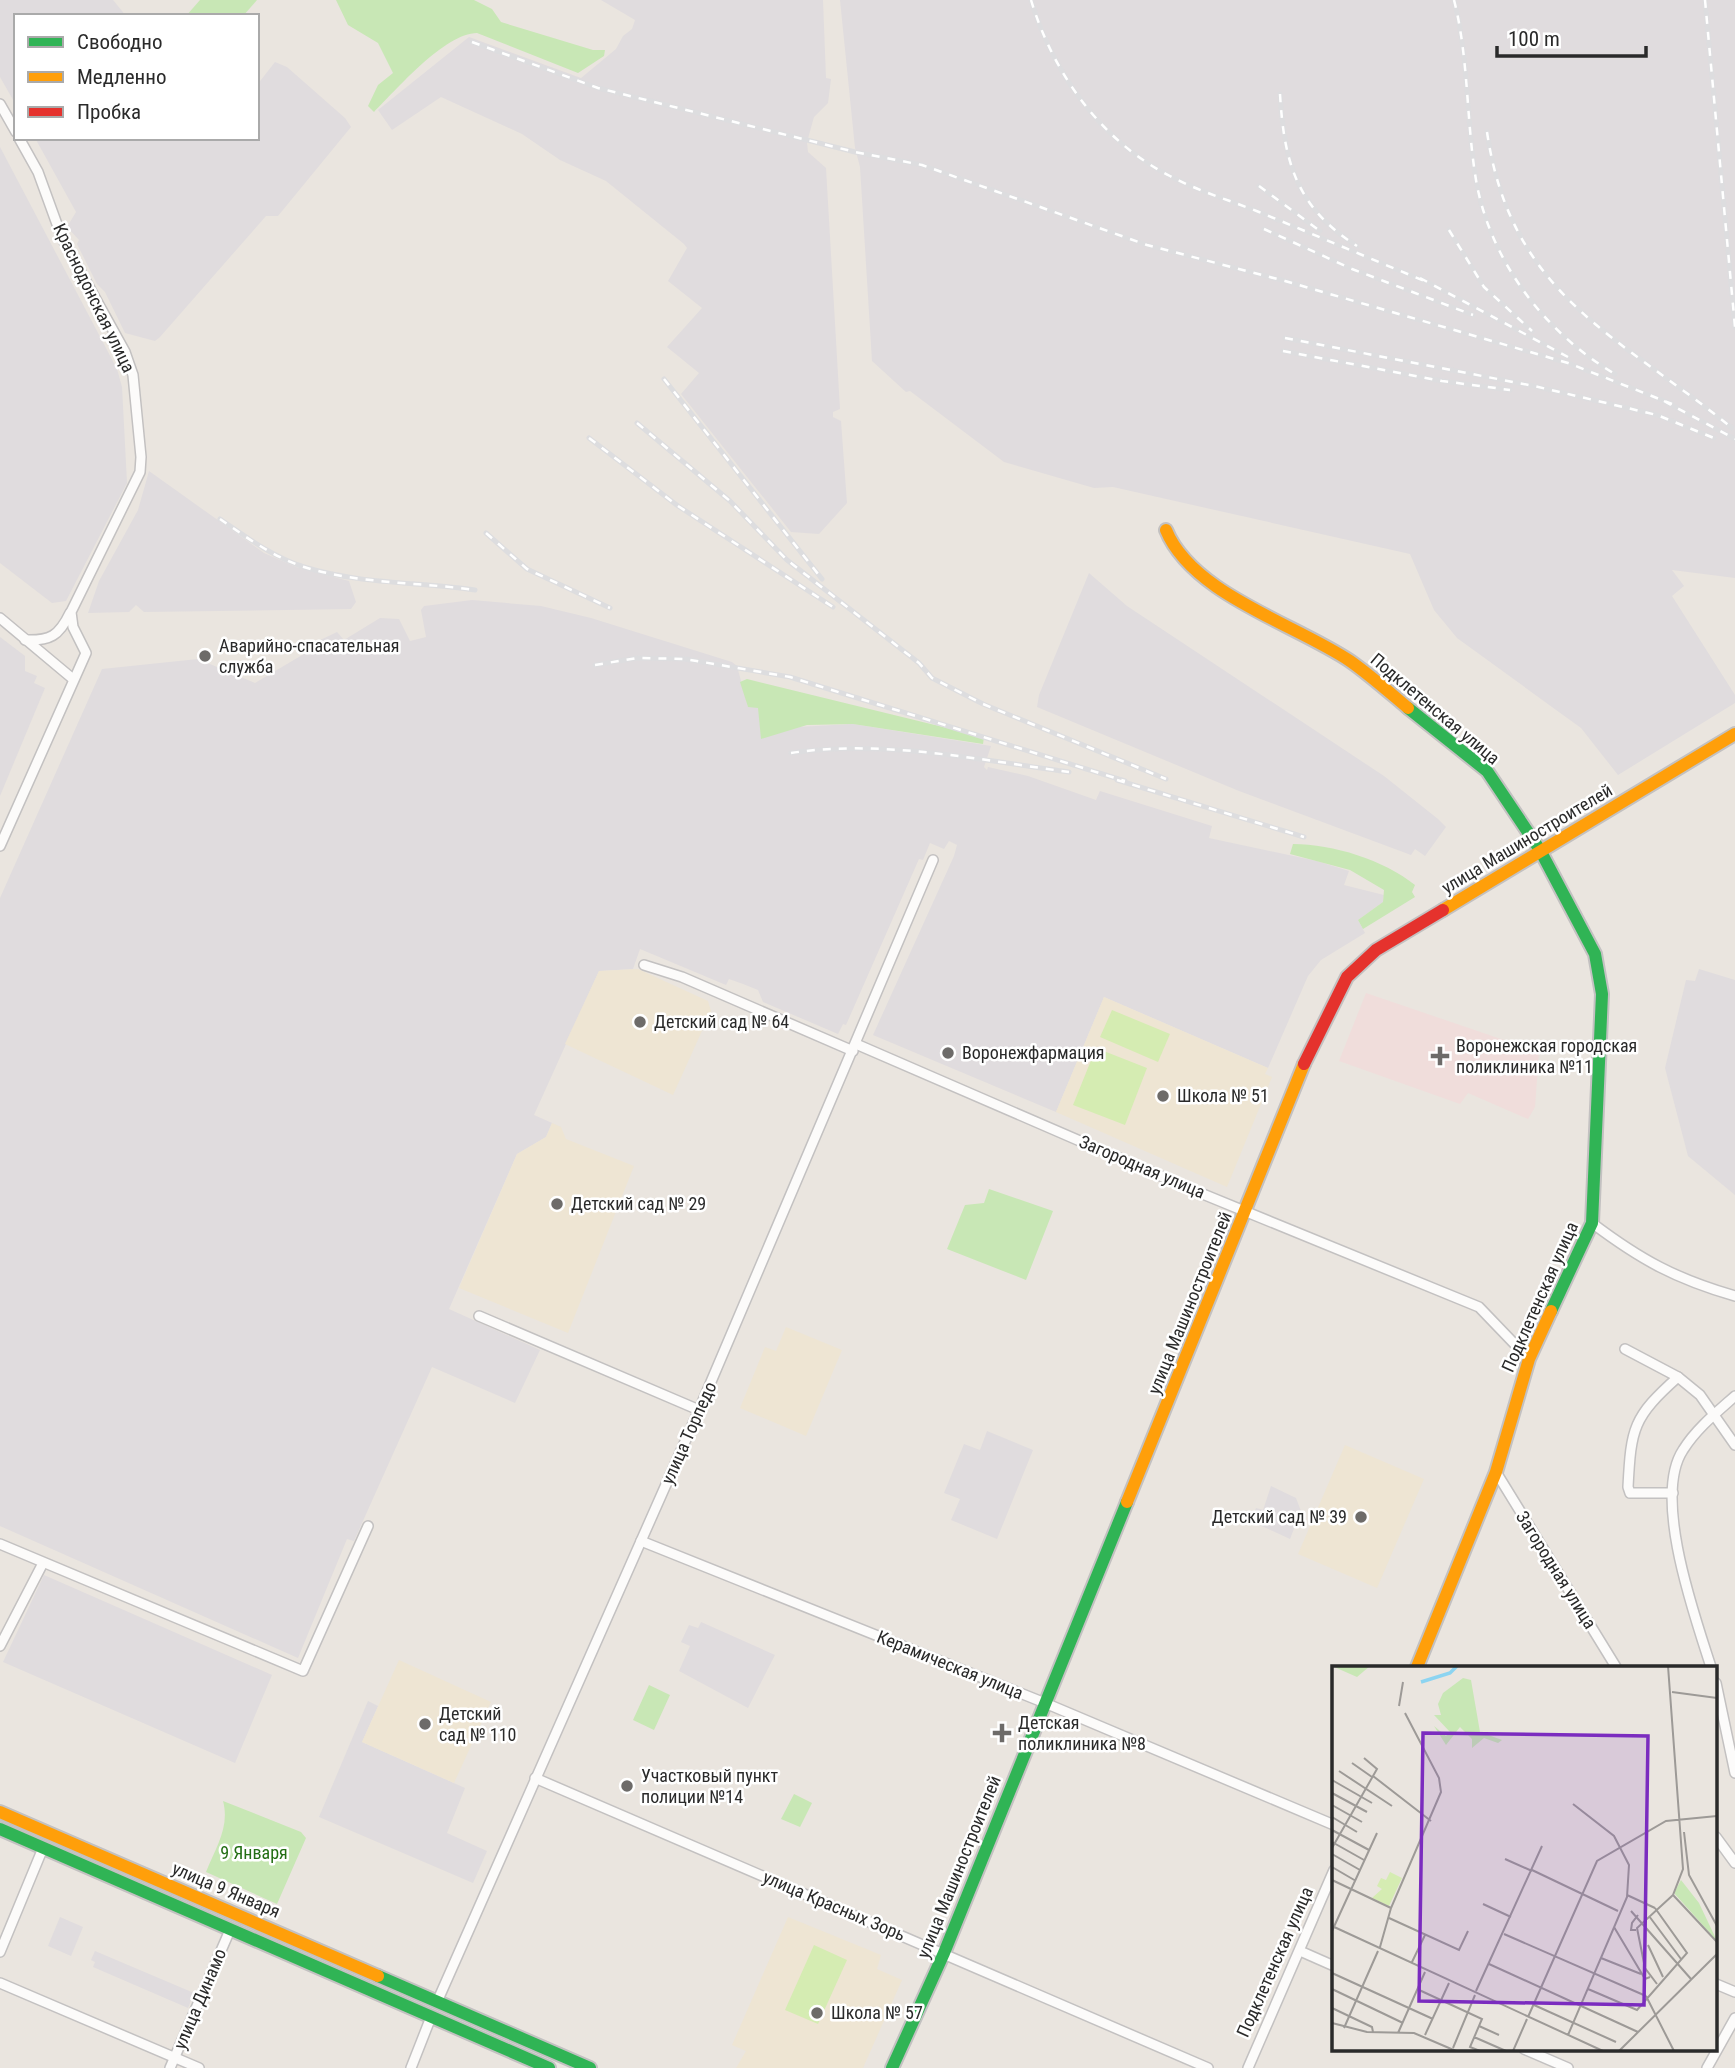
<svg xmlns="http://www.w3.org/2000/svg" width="1735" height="2068" font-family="'Roboto Condensed',sans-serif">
  <rect width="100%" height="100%" fill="#eae5df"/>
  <g fill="#e0dcde">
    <path d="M0 0H113L126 16H16V105L0 77Z"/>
    <path d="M601 0H823L826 78 831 79 828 103 814 117 807 142 808 152 826 168 840 409 833 412V417L841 421 847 503 819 534 791 532 681 394 699 373 667 347 702 308 668 281 687 248 684 244 606 181 560 160 522 134 441 97 392 130 378 110 469 37 581 78 616 49 623 36 632 29 635 20Z"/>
    <path d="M840 0H1735V578L1672 570 1684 586 1672 596 1735 695V703L1618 775 1581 728 1457 638 1434 610 1410 554 1113 487 1094 488 1004 462 910 391 906 392 872 361 860 167 855 148Z"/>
    <path d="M275 62 287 67 345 118 351 127 278 216H266L160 337 155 341 125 333 105 292 97 284 77 244 79 240 67 227 76 212 35 138H257V85Z"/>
    <path d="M0 147 117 369 122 387 127 483 66 601 52 603 0 563Z"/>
    <path d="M149 471 264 553 296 567 349 581 356 602 351 609 144 612 136 605 129 612 88 613 99 581 138 510Z"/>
    <path d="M1089 573 1127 606 1384 776 1438 819 1446 827 1425 856 1415 849 1411 855 1239 791 1037 707 1039 695Z"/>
    <path d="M472 600 541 606 591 618 732 662 737 666 748 707H758L797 727 853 724 991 746 984 767 987 770 988 767 1028 776 1096 800 1100 791 1212 826 1209 838 1317 861 1349 871 1344 885 1384 895 1383 902 1358 920 1365 933 1321 960 1308 976 1268 1068 1104 997 1056 1112 873 1035 954 856 957 845 949 841 944 849 930 843 923 860 919 859 846 1025 843 1024 838 1034 763 1002 758 990 743 984 729 979 726 985 640 949 633 969 599 971 534 1115 552 1123 546 1137 517 1154 449 1309 540 1350 515 1403 432 1367 354 1541 347 1539 298 1658 0 1526V898L102 669 198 659 255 683 309 651 314 643 337 632 344 640 380 618 399 619 410 641 426 637 421 610 424 606Z"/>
    <path d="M0 637 25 656V671L37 676 34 683 45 688 0 796Z"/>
    <path d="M1699 969 1735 980V1195L1688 1156 1665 1068 1686 980 1695 981Z"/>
    <path d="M987 1431 1033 1450 997 1539 951 1520 960 1499 944 1493 964 1444 980 1450Z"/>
    <path d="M1271 1486 1296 1498 1301 1511 1290 1539 1251 1521 1256 1508 1263 1510Z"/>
    <path d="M44 1575 272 1675 235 1763 3 1662Z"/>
    <path d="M701 1622 775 1655 748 1708 679 1671 690 1646 681 1642 689 1625 698 1628Z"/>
    <path d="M368 1701 378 1706 362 1742 465 1788 447 1833 487 1851 473 1883 319 1817Z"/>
    <path d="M60 1917 83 1927 71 1956 48 1946Z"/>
    <path d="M95 1951 194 1993 188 2008 93 1967 95 1962 91 1960Z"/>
  </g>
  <g fill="#eee5d3">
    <path d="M638 969 708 1001 711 1011 673 1095 565 1044 599 971Z"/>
    <path d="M1104 997 1268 1068 1265 1074 1272 1077 1227 1187 1056 1112Z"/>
    <path d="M552 1123 561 1127 566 1139 634 1166 568 1333 459 1288 517 1154 546 1137Z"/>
    <path d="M786 1327 842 1350 806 1436 740 1408 765 1347 776 1351Z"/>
    <path d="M1345 1445 1424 1479 1377 1588 1298 1554Z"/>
    <path d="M399 1660 491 1702 454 1783 362 1742Z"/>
    <path d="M788 1917 881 1955 877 1969 902 1980 863 2068H736L746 2051 732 2045Z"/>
  </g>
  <path fill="#f0dddb" d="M1366 993 1539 1052 1535 1107 1528 1119 1468 1093 1460 1104 1339 1061Z"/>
  <g fill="#c8e7b5">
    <path d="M200 0H257L243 16H186Z"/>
    <path d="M336 0H474L492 9 501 22 593 50H605L604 56 578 73 477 33C445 33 396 90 374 112L368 106 378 85 393 73 378 43 348 25Z"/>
    <path d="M747 679 984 737 983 744 853 724 807 725 761 739 758 708 748 707 740 682Z"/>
    <path d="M1293 844C1333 844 1384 860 1415 885L1412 892 1415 897 1363 929 1358 920 1383 902 1384 890 1350 870 1290 854Z"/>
    <path d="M989 1189 1053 1211 1026 1280 947 1249 965 1205 984 1203Z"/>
    <path d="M649 1685 670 1695 654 1730 633 1720Z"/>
    <path d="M794 1794 812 1803 800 1827 781 1819Z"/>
    <path d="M223 1801 301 1832 306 1838 277 1904 206 1872C216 1847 230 1827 223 1801Z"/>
  </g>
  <g fill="#d5ecb2">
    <path d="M1112 1010 1170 1034 1158 1062 1100 1037Z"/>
    <path d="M1096 1048 1147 1068 1125 1125 1073 1105Z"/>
    <path d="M814 1945 847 1960 818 2024 785 2010Z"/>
  </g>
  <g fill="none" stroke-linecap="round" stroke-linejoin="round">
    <g stroke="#c3c1c1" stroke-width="12">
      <g id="street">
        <path d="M0 104 16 132"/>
        <path d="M0 618 73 679"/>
        <path d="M25 640C50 641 59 636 70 613"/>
        <path d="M0 846 86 653 73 627 71 612 140 472 141 457 133 375 125 352 62 238 38 172 19 138"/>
        <path d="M644 965 682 977 853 1051"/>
        <path d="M856 1044 1193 1190 1479 1307 1529 1359"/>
        <path d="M1592 1223C1641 1260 1676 1279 1735 1296"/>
        <path d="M479 1316 699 1410"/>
        <path d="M1625 1349 1678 1377 1700 1395 1735 1445"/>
        <path d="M1496 1472 1616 1667"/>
        <path d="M1673 1493H1630L1628 1487C1631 1428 1633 1417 1678 1377"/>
        <path d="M641 1541 1045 1703 1334 1825"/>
        <path d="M0 1544 303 1671 368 1526"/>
        <path d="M0 1646 43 1563"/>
        <path d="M1711 1667C1695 1617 1652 1497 1683 1450 1696 1429 1717 1412 1735 1396"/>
        <path d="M1716 1683 1735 1773"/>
        <path d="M535 1778 1208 2068"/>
        <path d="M1716 1837 1735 1863"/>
        <path d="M1300 1951 1334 1966"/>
        <path d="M0 1952 43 1848"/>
        <path d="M0 1983 199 2068"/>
        <path d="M1716 1984 1735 1992"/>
        <path d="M437 2002 699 1410 933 860"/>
        <path d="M1524 2049 1568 2068"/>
        <path d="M170 2068 230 1930"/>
        <path d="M411 2068 431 2017"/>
        <path d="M1248 2068 1334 1870"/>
        <path d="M1707 2068 1735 2018"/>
      </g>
    </g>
    <g stroke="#c3c1c1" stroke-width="16">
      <g id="fast">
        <path d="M1408 708 1487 771 1540 850 1595 954 1602 994 1592 1223 1551 1311"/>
        <path d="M0 1829 549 2068"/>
        <path d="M378 1976 590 2068"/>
        <path d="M892 2068 944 1953 1127 1502"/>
      </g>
    </g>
    <g stroke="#c3c1c1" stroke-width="16">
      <g id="slow">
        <path d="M1166 530C1192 594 1295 624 1350 661 1370 675 1389 692 1408 708"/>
        <path d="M1443 910 1735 734"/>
        <path d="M1127 1502 1304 1064"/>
        <path d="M1417 1667 1496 1472 1529 1359 1551 1311"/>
        <path d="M0 1812 378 1976"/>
      </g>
    </g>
    <g stroke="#c3c1c1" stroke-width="16">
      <path id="jam" d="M1304 1064 1347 977 1376 950 1443 910"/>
    </g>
    <use href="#street" stroke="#fcfbfa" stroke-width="9"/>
    <use href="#fast" stroke="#30b455" stroke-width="12"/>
    <use href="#slow" stroke="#ff9f0a" stroke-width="12"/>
    <use href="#jam" stroke="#e5322d" stroke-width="12"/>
    <g stroke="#dddddf" stroke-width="5">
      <g id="rail">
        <path d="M1031 0C1053 73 1101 141 1170 176 1198 191 1229 200 1259 212 1315 235 1371 259 1427 282"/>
        <path d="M1454 0C1469 59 1466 120 1476 180 1490 261 1545 333 1615 374"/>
        <path d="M1705 0 1735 327"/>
        <path d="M472 42 598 88 855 152 922 165 1147 245 1285 281 1568 363 1672 404"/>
        <path d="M1280 94C1284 163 1297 208 1357 246"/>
        <path d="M1487 132C1511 296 1618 335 1732 428"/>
        <path d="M1259 186 1320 231"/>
        <path d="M1264 229 1352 269 1473 315"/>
        <path d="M1449 230 1484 287 1532 331"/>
        <path d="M1420 278 1568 357"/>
        <path d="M1285 338 1534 386 1657 415 1714 438"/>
        <path d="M1283 351 1442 381 1510 390"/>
        <path d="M664 379 822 579"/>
        <path d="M1664 401 1735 439"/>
        <path d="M637 423 730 501 787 560 919 663 932 678 983 704 1166 779"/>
        <path d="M589 438 678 506 833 607"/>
        <path d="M220 519C246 537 273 557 304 567 359 584 418 582 475 590"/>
        <path d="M486 533 527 569 610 608"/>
        <path d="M595 665 637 658 685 659 790 677 1125 781"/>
        <path d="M791 753C882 739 979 760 1069 772"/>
        <path d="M1117 780 1304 837"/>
      </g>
    </g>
    <use href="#rail" stroke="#fff" stroke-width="2.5" stroke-dasharray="8" stroke-linecap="butt"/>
  </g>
  <g fill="#6d6b69" stroke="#fff" stroke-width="2.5">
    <circle cx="205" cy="656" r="7"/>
    <circle cx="640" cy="1022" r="7"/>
    <circle cx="948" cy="1053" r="7"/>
    <path d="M1436.5 1045.5h7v7h7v7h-7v7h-7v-7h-7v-7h7z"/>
    <circle cx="1163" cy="1096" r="7"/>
    <circle cx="557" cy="1204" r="7"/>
    <circle cx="1361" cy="1517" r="7"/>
    <circle cx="425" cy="1724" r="7"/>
    <path d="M998.5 1722.5h7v7h7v7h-7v7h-7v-7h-7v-7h7z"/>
    <circle cx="627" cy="1786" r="7"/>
    <circle cx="817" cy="2013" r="7"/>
  </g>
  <g text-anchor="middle" stroke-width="5" stroke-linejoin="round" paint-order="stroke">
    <g font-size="18" fill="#2a2a2a" stroke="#fff">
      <text transform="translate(94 298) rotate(64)" y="6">Краснодонская улица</text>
      <text transform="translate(1435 709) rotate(40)" y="6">Подклетенская улица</text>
      <text transform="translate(1527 839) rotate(-31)" y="6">улица Машиностроителей</text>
      <text transform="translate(1142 1167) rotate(23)" y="6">Загородная улица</text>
      <text transform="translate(1540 1297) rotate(-66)" y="6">Подклетенская улица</text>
      <text transform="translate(1190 1303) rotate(-68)" y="6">улица Машиностроителей</text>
      <text transform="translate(689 1433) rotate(-66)" y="6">улица Торпедо</text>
      <text transform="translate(1556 1570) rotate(58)" y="6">Загородная улица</text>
      <text transform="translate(950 1665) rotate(22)" y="6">Керамическая улица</text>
      <text transform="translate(959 1867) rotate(-68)" y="6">улица Машиностроителей</text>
      <text transform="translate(226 1890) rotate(23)" y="6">улица 9 Января</text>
      <text transform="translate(834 1906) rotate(23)" y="6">улица Красных Зорь</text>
      <text transform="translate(1275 1962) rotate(-66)" y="6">Подклетенская улица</text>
      <text transform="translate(200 1999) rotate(-67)" y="6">улица Динамо</text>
    </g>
    <g font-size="18" fill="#2a2a2a" stroke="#fff" text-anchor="start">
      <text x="219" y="652">Аварийно-спасательная<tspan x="219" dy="21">служба</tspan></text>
      <text x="654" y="1028">Детский сад № 64</text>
      <text x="1456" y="1052">Воронежская городская<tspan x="1456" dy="21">поликлиника №11</tspan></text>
      <text x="962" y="1059">Воронежфармация</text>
      <text x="1177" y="1102">Школа № 51</text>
      <text x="571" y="1210">Детский сад № 29</text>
      <text x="1347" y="1523" text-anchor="end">Детский сад № 39</text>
      <text x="439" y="1720">Детский<tspan x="439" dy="21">сад № 110</tspan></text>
      <text x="1018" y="1729">Детская<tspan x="1018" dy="21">поликлиника №8</tspan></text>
      <text x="641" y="1782">Участковый пункт<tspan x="641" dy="21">полиции №14</tspan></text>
      <text x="831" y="2019">Школа № 57</text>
    </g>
    <g font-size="18" fill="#236e14" stroke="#fff">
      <text x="254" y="1859">9 Января</text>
    </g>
  </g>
  <g transform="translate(1332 1666)">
    <rect width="385" height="385" fill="#eae5df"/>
    <path d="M0 0H38L25 11ZM131 12 139 14 148 66 170 74 166 77 152 72 140 82V73L128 61 114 79 102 60 114 70 118 66 102 49H109L106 38 111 27ZM349 214 367 237 385 275 342 227Z" fill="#c8e7b5"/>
    <path d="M58 206 70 212 57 240 40 232 50 223 45 220 49 212 54 214Z" fill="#d5ecb2"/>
    <path fill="none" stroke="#8cd4f1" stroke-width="3.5" d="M89 16 118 7 125 0"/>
    <path fill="none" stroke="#9d9a97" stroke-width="2" d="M336 0 351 203 341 229 385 276M340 26 385 32M67 40 71 16M20 97 40 111M7 105 60 140M41 110 99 155M0 114 40 137M0 127 35 146M0 139 30 156M0 151 25 166M0 164 37 184M352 166 357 209 385 260M0 176 32 194M0 182 45 103 32 92M0 188 28 204M173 193 200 205M0 201 24 215M200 204 286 245M0 214 59 242M295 229 323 242M151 238 179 251M299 245 359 313M317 250 349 293M57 252 127 284 136 265M0 260 271 385M282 261 313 313 318 311M304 264H299L300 257 306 249M0 265 45 167M172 268 314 330M316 279 331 311M48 281 59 242 109 126 107 112 73 47M269 292 309 308M80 296 93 269M157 298 306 366M0 307 101 353M325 318 313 302 305 262 341 229M0 323 71 357M85 323 150 353 138 381 148 385M256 323 305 344 355 287 323 242M144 325 210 180M314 330 342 385M202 339 284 376M0 342 40 361 41 366M196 351 265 195 334 155 385 150M0 357 35 366 82 367 124 385M147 360 167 369M12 362 46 285M66 367 93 306M93 369 117 317M236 369 295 231 297 199 282 170 241 138M142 371 174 385M121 382 143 329M181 385 195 353M287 385 385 288"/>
    <path fill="#7b2cbf" fill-opacity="0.15" stroke="#7b2cbf" stroke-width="3.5" d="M91 67 316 70 312 339 87 335Z"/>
    <rect width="385" height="385" fill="none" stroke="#2a2a2a" stroke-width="3.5"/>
  </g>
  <rect x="14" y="14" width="245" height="126" fill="#ffffff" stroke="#aaaaaa" stroke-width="2"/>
  <rect x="28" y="37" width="35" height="10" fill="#30b455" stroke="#aaaaaa" stroke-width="2"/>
  <text x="77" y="49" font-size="21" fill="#2a2a2a">Свободно</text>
  <rect x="28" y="72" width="35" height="10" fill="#ff9f0a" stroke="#aaaaaa" stroke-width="2"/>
  <text x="77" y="84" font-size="21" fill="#2a2a2a">Медленно</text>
  <rect x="28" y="107" width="35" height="10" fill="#e5322d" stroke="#aaaaaa" stroke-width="2"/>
  <text x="77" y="119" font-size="21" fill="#2a2a2a">Пробка</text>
  <path d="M1497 46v10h149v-10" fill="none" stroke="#2a2a2a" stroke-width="3.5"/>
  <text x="1508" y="46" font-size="21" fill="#2a2a2a" stroke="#ffffff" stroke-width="5" paint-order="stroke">100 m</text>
</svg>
